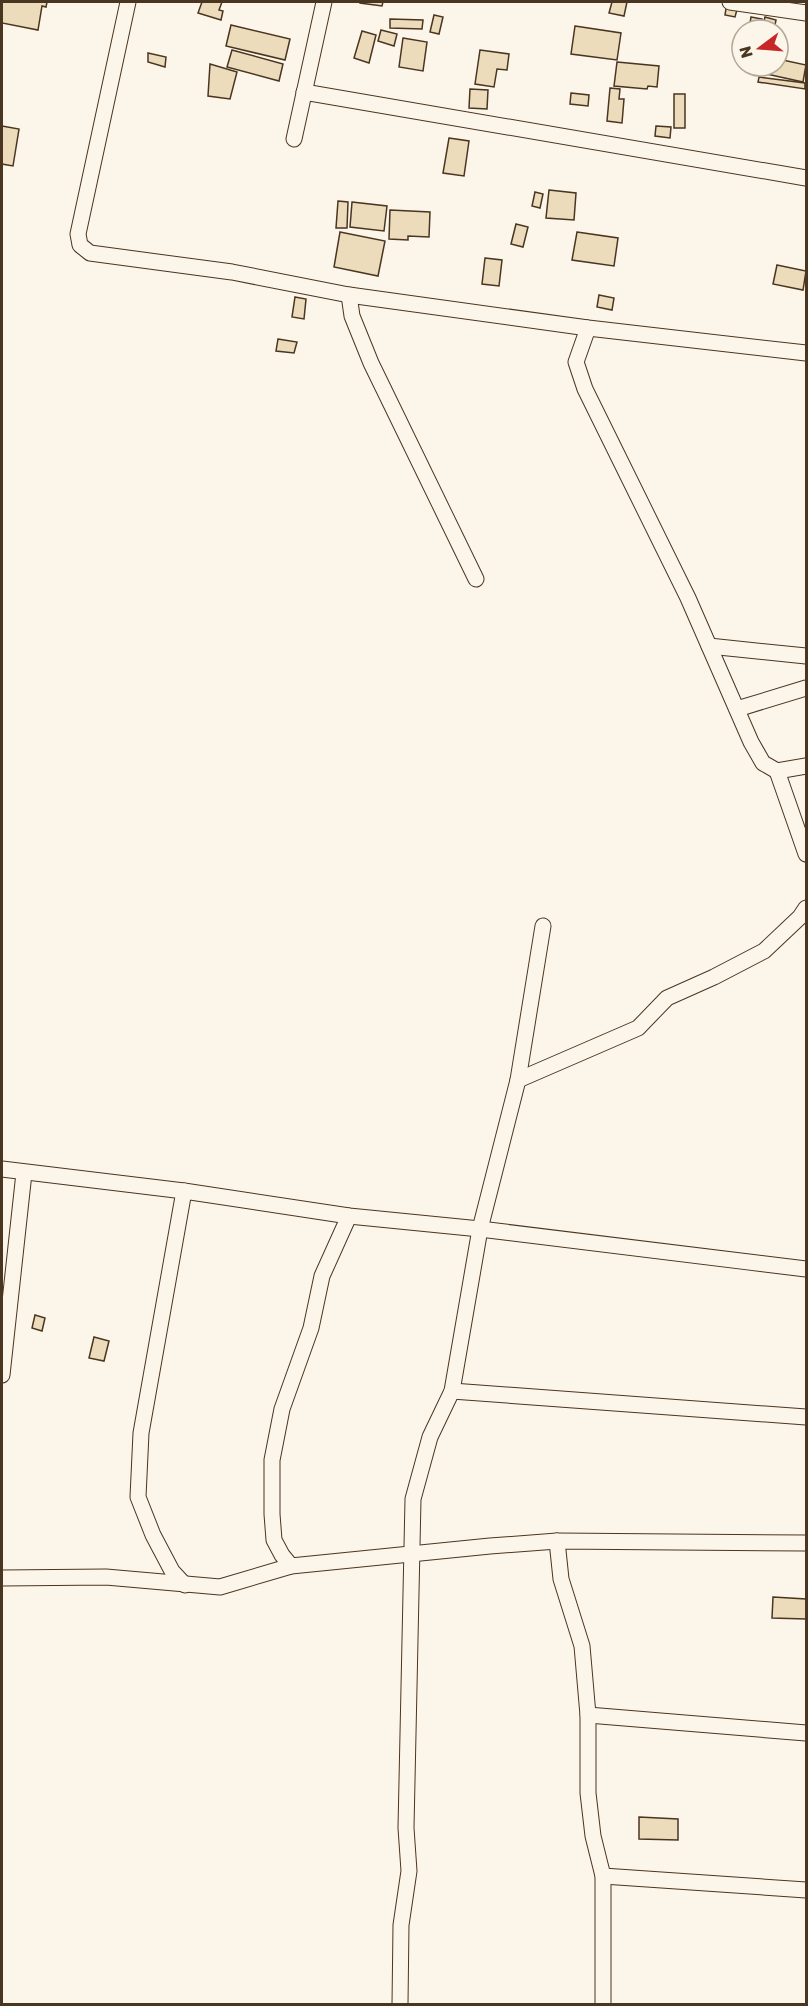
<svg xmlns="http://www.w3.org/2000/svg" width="808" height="2006" font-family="Rubik,sans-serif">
  <rect width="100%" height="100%" fill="#fbf6e9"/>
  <g fill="#ecdcbc" stroke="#4a3520" stroke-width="1.5">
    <path d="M2 2H47L46 7 42 6 38 30 2 23Z"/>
    <path d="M202 2H222L219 10 223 11 221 20 198 13Z"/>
    <path d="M360 2H383L382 6 360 3Z"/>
    <path d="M612 2H627L624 16 609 13Z"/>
    <path d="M727 3 738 6 735 17 725 15Z"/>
    <path d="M434 15 443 17 439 34 430 32Z"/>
    <path d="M751 17 762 19 760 30H749Z"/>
    <path d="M765 17 776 20 774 30H762Z"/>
    <path d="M390 19 423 20 422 29 390 28Z"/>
    <path d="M231 25 290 39 285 60 226 46Z"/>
    <path d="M575 26 621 33 617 60 571 54Z"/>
    <path d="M381 30 397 34 394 46 378 41Z"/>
    <path d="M362 31 376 35 369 63 354 58Z"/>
    <path d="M403 38 427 42 423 71 399 67Z"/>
    <path d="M232 50 283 64 279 81 227 67Z"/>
    <path d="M480 50 509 54 507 70 497 69 494 87 475 84Z"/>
    <path d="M148 53 166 57 165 67 148 62Z"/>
    <path d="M778 59 806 65 803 82 762 73 763 66H778Z"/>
    <path d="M617 62 659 66 657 87 648 86 647 89 614 86Z"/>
    <path d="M210 64 237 72 230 99 208 96Z"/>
    <path d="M759 77 805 83V89L758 82Z"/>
    <path d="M610 88 620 89 619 99H624L622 123 607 121Z"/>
    <path d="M470 89 488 90 487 109 469 108Z"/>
    <path d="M571 93 589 95 588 106 570 104Z"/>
    <rect x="674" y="94" width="11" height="34"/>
    <path d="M2 126 19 129 13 166 2 164Z"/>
    <path d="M656 126 671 127 670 138 655 136Z"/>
    <path d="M449 138 469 141 464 176 443 173Z"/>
    <path d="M549 190 576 193 574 220 546 218Z"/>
    <path d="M535 192 543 194 540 208 532 206Z"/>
    <path d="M338 201 348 202 347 228H336Z"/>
    <path d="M352 202 387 206 384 231 350 227Z"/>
    <path d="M390 210 430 212 429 237 408 236V240L389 239Z"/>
    <path d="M516 224 528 227 523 247 511 244Z"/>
    <path d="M340 232 385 241 378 276 334 267Z"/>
    <path d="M577 232 618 238 614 266 572 260Z"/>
    <path d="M485 258 502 260 499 286 482 284Z"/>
    <path d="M777 265 806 271 803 290 773 284Z"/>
    <path d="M599 295 614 298 612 310 597 307Z"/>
    <path d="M295 297 306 299 304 319 292 317Z"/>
    <path d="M278 339 297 342 294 353 276 351Z"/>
    <path d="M35 1315 45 1318 42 1331 32 1328Z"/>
    <path d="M94 1337 109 1341 104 1361 89 1358Z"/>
    <path d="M773 1597 806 1599V1619L772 1618Z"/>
    <path d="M639 1817 678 1819V1840L639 1839Z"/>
  </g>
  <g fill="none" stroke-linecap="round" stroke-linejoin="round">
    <g stroke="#4a3520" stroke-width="17">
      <g id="minor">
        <path d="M128 2 78 234 80 245 90 253 232 272 349 295 588 328 806 353"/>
        <path d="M730 2 806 13"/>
        <path d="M304 92 806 178"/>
        <path d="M294 139 324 2"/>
        <path d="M349 295 352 316 371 363 476 579"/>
        <path d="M588 328 576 362 585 389 688 598 751 742 763 763 777 771 806 766"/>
        <path d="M709 646 806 656"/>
        <path d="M737 709 806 688"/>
        <path d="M777 771 806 854"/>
        <path d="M518 1080 638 1028 667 998 714 977 764 951 800 917 806 908"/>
        <path d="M2 1169 184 1191 349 1216 480 1229 806 1269"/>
        <path d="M184 1191 141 1433 138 1497 153 1535 172 1571 185 1585"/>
        <path d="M2 1375 24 1173"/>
        <path d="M452 1391 806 1417"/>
        <path d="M557 1541 561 1579 582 1646 588 1715V1793L593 1836 603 1876V2004"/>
        <path d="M291 1566 282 1555 274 1540 272 1514V1460L282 1409 311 1328 322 1276 349 1216"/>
        <path d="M2 1578 106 1577 220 1587 291 1566 490 1546 557 1541 806 1543"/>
        <path d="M588 1715 806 1733"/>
        <path d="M603 1876 806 1890"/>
        <path d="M400 2004 401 1925 409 1871 406 1828 413 1499 430 1437 452 1391 480 1229 518 1080 543 926"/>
      </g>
    </g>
    <use href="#minor" stroke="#fbf6e9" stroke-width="15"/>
  </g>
  <rect width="808" height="2006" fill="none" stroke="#4a3520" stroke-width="6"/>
  <g transform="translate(760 48) rotate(254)"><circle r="28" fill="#fbf6e9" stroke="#b4a999" stroke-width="1.5"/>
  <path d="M0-4.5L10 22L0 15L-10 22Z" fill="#c62828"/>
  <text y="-9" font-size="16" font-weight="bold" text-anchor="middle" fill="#4a3520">N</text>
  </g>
</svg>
